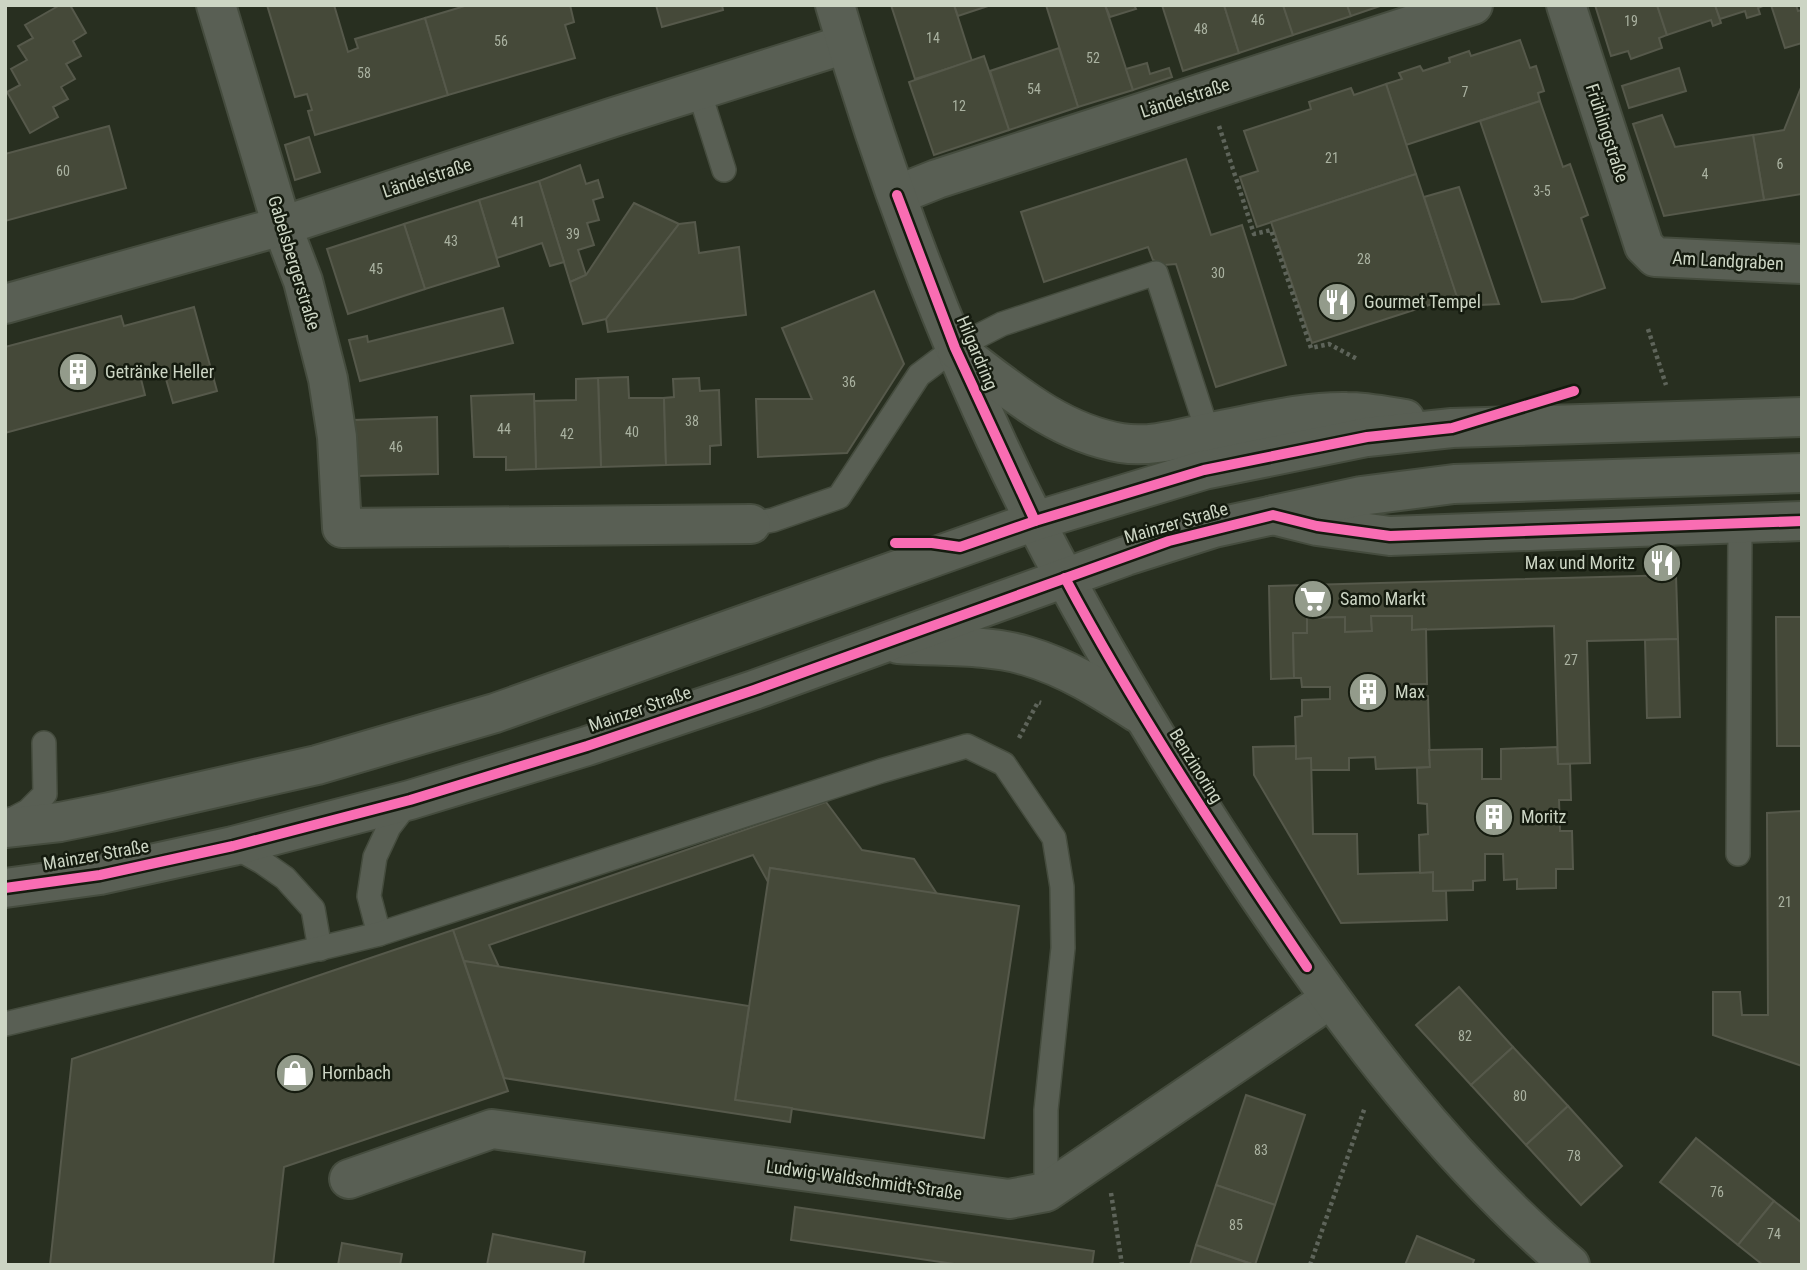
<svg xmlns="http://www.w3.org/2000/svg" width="1807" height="1270" font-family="'Roboto Condensed',sans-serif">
  <rect width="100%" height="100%" fill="#282f20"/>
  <g fill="#454939" stroke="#56594b" stroke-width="2">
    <path d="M60 5H70L86 33 73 41 81 56 66 64 75 79 61 87 68 99 53 107 58 117 30 133 7 92 20 85 11 69 27 60 18 46 33 38 25 25Z"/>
    <path d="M267 5H334L348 52 358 48 355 39 425 18 448 95 315 135 308 111 312 110 307 94 295 97Z"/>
    <path d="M468 5H570L574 22 565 25 575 58 448 95 425 18Z"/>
    <path d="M656 5H722L723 10 662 27Z"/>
    <path d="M891 5H954L972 61 915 79Z"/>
    <path d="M954 5H988V6L958 16Z"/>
    <path d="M1046 5H1105L1133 90 1078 107Z"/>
    <path d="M1105 5H1134L1136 9 1110 17Z"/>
    <path d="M1162 5H1224L1239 53 1183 71Z"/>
    <path d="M1224 5H1283L1293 35 1239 53Z"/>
    <path d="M1283 5H1347L1351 16 1293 35Z"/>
    <path d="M1347 5H1383L1351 16Z"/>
    <path d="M1595 5H1657L1667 35 1659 38 1662 48 1631 59 1628 51 1611 56Z"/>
    <path d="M1657 5H1715L1721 23 1713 26 1711 20 1667 35Z"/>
    <path d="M1715 5H1765L1758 8 1760 14 1747 18 1745 11 1720 19Z"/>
    <path d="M1771 5H1796L1798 11 1802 10V43L1785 48Z"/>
    <path d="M1520 40 1530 68 1536 66 1544 91 1538 93 1540 101 1406 145 1386 84 1402 79 1399 73 1420 66 1423 71 1450 62 1449 58 1469 51 1471 56Z"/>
    <path d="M1059 48 1078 107 1009 130 990 71Z"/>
    <path d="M984 56 1009 130 934 155 909 82Z"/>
    <path d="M1147 63 1150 74 1169 68 1172 77 1133 90 1126 69Z"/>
    <path d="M1679 68 1686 91 1629 108 1622 86Z"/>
    <path d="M1386 84 1416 174 1257 227 1240 177 1258 171 1244 131 1311 109 1309 102 1351 88 1354 95Z"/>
    <path d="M1802 85V194L1764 200 1753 135 1784 130Z"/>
    <path d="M1540 101 1563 167 1570 164 1588 215 1581 218 1605 288 1573 299 1542 302 1480 121Z"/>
    <path d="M1662 115 1675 147 1753 135 1764 200 1664 216 1633 124Z"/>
    <path d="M109 126 126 188 5 221V154Z"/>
    <path d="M309 137 320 172 295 180 285 145Z"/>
    <path d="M1186 159 1211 235 1242 225 1286 365 1216 387 1176 264 1164 265 1153 260 1148 247 1044 282 1021 212Z"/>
    <path d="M580 165 586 184 598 180 603 197 593 200 599 220 587 223 594 245 578 250 586 275 570 282 539 181Z"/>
    <path d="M1416 174 1457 296 1312 343 1271 222Z"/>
    <path d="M539 181 564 262 550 266 542 243 497 258 479 200Z"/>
    <path d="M1459 187 1499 304 1460 306 1424 197Z"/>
    <path d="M479 200 499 266 425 289 404 224Z"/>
    <path d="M634 203 679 224 606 319 583 324 570 282 586 275Z"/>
    <path d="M695 222 699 253 739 247 746 315 608 332 606 319 679 224Z"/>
    <path d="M404 224 425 289 348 314 327 249Z"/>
    <path d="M874 291 904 364 847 453 758 457 756 399H812L782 328Z"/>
    <path d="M194 307 217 391 173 403 163 369 140 375 145 395 5 433V347L121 316 124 326Z"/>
    <path d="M503 308 513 343 360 381 349 340 367 336 368 342Z"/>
    <path d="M628 377 629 398H664L666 465 601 467 598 378Z"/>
    <path d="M598 378 601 467 536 469 534 401 576 400V379Z"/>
    <path d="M699 378 700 391 719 390 721 445 710 446V464L666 465 664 398 674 397 673 379Z"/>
    <path d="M534 394 536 469 506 470V457H474L471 396Z"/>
    <path d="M437 417 438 474 356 476 354 420Z"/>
    <path d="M1676 550V575L1649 576 1648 551Z"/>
    <path d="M1676 575 1678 639 1587 641 1590 763 1558 764 1554 626 1412 630V616H1371L1372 631 1345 632V617L1307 618V633H1293L1294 678 1271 679 1269 586Z"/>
    <path d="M1371 616H1412V630L1426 629 1427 684H1405V697L1428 696 1430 767 1376 769 1375 757 1349 758V770H1311V758L1296 759 1295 717 1302 716V700L1330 699V687H1302L1301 678H1294L1293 633H1307V618L1345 617V632L1372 631Z"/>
    <path d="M1776 617H1802V746H1777Z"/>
    <path d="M1678 639 1680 717 1647 718 1645 640Z"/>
    <path d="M1296 746V759L1311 758 1313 834H1357L1358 874 1433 872V891H1446L1447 920 1341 923 1254 775 1253 747Z"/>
    <path d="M1557 747 1558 764H1570L1571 800H1559L1560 831H1572L1573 869H1556V888L1517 889V879L1504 880 1503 854H1485V880L1473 881V890L1433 891V872L1420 873 1419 835 1428 834 1427 804 1418 803 1417 768 1430 767 1429 750 1482 749V779H1501V749Z"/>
    <path d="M826 802 862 850 914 859 937 894 770 868 768 882 753 855 489 945 499 967 464 961 453 930Z"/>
    <path d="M1802 811V1066L1713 1035V992H1740L1742 1015H1768L1767 813Z"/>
    <path d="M770 868 1019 906 984 1138 735 1100Z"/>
    <path d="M453 930 508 1091 284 1167 273 1265H50L72 1059Z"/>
    <path d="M464 961 749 1006 735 1100 792 1108 790 1122 504 1078Z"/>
    <path d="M1459 987 1513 1047 1471 1085 1416 1025Z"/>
    <path d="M1513 1047 1568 1106 1526 1145 1471 1085Z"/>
    <path d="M1246 1095 1305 1115 1275 1205 1216 1185Z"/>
    <path d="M1568 1106 1622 1166 1581 1205 1526 1145Z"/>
    <path d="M1696 1138 1774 1201 1738 1245 1660 1182Z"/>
    <path d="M1216 1185 1275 1205 1255 1265 1196 1245Z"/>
    <path d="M1774 1201 1802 1223V1265H1763L1738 1245Z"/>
    <path d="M795 1207 1094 1251 1092 1265H961L791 1240Z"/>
    <path d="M493 1234 585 1252 583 1265H487Z"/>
    <path d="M1417 1236 1474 1260 1472 1265H1405Z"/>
    <path d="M342 1243 402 1254 400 1265H338Z"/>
    <path d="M1196 1245 1254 1265H1190Z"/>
  </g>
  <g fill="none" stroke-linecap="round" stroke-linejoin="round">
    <g stroke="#454c3e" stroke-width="26">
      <g id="lane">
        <path d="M699 91 724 170"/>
        <path d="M751 524 773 520 839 497 919 375 955 348 1002 324 1156 273 1208 433"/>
        <path d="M7 822 28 811 45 794 44 743"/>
        <path d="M233 846 262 862 285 878 313 909 320 949"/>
        <path d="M1738 854 1740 533 1738 523"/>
        <path d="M379 934 369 896 375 857 389 827 409 801"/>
        <path d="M5 1024 379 934 881 771 967 746 1004 764 1054 838 1062 887 1063 948 1046 1110V1192"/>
      </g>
    </g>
    <g stroke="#454c3e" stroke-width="42">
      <g id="street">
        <path d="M216 5 282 226 303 281 328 379 337 437 342 528 751 524"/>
        <path d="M1566 5 1644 246 1655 257 1802 264"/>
        <path d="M897 195 937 179 1473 5"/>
        <path d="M5 304 282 226 614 117 846 44"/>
        <path d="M1273 515 1317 526 1390 536 1802 521"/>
        <path d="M349 1179 492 1129 1009 1199 1046 1192 1330 999"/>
      </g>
    </g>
    <g stroke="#454c3e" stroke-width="42">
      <g id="secondary">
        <path d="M835 5C886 181 953 360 1036 523 1101 650 1176 773 1256 892 1347 1026 1446 1159 1570 1265"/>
        <path d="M957 350C1008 388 1056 432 1121 443 1151 448 1182 438 1211 432 1255 424 1302 411 1347 412 1367 412 1386 416 1405 419"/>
        <path d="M898 644C940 647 987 644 1027 656 1068 668 1102 690 1138 713"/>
        <path d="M5 828 60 822 110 812 317 765 495 713 1035 521 1204 470 1367 437 1452 428 1802 417"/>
        <path d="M5 888 100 875 233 846 410 800 587 746 754 690 1126 556 1214 528 1361 496 1454 484 1802 473"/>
      </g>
    </g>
    <g stroke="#5e645a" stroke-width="4.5" stroke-dasharray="3.5 3.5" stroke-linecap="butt">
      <path d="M1219 126 1254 234 1271 230 1311 348 1329 344 1359 360"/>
      <path d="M1648 329 1666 385"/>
      <path d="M1019 738 1038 702 1041 703"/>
      <path d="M1111 1193 1122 1265"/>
      <path d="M1310 1265 1365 1107"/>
    </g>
    <use href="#lane" stroke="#595f54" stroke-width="23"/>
    <use href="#street" stroke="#595f54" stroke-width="38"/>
    <use href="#secondary" stroke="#595f54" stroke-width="38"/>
    <g stroke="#151b0f" stroke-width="15">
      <g id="cycleway">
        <path d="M897 195 955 348 1035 521"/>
        <path d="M895 543H932L960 547 1035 521 1204 470 1367 437 1452 428 1574 391"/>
        <path d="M1065 578C1137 713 1222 841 1307 967"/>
        <path d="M5 888 100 875 233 846 410 800 587 746 754 690 1169 541 1273 515 1317 526 1390 536 1802 521"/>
      </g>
    </g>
    <use href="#cycleway" stroke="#f96db3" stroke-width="10"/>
  </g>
  <defs>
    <g id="restaurant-disc" transform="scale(2.0125)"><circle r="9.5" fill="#939b8b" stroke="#151b0f"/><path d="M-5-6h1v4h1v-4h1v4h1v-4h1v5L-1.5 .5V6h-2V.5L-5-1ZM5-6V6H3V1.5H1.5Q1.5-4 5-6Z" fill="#fff"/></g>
    <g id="building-disc" transform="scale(2.0125)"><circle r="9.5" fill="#939b8b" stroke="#151b0f"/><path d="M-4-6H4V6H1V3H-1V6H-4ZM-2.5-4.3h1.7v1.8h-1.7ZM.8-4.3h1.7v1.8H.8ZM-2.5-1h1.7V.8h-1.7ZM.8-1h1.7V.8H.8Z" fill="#fff"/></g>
    <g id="supermarket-disc" transform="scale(2.0125)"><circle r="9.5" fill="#939b8b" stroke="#151b0f"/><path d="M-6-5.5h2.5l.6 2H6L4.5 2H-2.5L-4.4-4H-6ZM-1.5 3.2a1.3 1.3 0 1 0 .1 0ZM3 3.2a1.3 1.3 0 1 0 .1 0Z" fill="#fff"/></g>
    <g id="shop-disc" transform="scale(2.0125)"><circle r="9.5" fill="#939b8b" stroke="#151b0f"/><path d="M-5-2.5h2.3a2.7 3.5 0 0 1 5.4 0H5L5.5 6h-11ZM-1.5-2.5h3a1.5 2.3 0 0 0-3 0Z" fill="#fff"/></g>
  </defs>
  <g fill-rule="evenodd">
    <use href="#restaurant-disc" x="1337" y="302"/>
    <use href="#building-disc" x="78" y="372"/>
    <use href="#restaurant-disc" x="1662" y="563"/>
    <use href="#supermarket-disc" x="1313" y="599"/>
    <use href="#building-disc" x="1368" y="692"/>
    <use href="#building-disc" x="1494" y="817"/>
    <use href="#shop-disc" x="295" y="1073"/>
  </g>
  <g text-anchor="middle" stroke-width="5" stroke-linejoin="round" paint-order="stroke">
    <g font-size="14" fill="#aab2a1">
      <text x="1258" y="25">46</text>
      <text x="1631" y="26">19</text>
      <text x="1201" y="34">48</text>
      <text x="933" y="43">14</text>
      <text x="501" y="46">56</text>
      <text x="1093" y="63">52</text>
      <text x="364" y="78">58</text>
      <text x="1034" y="94">54</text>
      <text x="1465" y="97">7</text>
      <text x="959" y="111">12</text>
      <text x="1332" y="163">21</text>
      <text x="1780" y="169">6</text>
      <text x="63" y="176">60</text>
      <text x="1705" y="179">4</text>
      <text x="1542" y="196">3-5</text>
      <text x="518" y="227">41</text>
      <text x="573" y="239">39</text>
      <text x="451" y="246">43</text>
      <text x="1364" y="264">28</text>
      <text x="376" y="274">45</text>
      <text x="1218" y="278">30</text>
      <text x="849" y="387">36</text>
      <text x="692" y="426">38</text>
      <text x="504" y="434">44</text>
      <text x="632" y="437">40</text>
      <text x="567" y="439">42</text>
      <text x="396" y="452">46</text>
      <text x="1571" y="665">27</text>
      <text x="1785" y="907">21</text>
      <text x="1465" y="1041">82</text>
      <text x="1520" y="1101">80</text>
      <text x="1261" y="1155">83</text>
      <text x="1574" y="1161">78</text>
      <text x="1717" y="1197">76</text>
      <text x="1236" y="1230">85</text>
      <text x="1774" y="1239">74</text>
    </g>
    <g font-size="18" fill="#ccd5c4" stroke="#151b0f">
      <text transform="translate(1185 98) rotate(-18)" y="6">Ländelstraße</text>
      <text transform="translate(1607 133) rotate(72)" y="6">Frühlingstraße</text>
      <text transform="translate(427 178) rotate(-18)" y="6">Ländelstraße</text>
      <text transform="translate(1728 261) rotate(3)" y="6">Am Landgraben</text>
      <text transform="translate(294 263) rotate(73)" y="6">Gabelsbergerstraße</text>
      <text transform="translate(977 353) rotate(67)" y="6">Hilgardring</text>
      <text transform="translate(1176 523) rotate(-16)" y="6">Mainzer Straße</text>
      <text transform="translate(640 709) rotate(-19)" y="6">Mainzer Straße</text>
      <text transform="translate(1196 766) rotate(58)" y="6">Benzinoring</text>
      <text transform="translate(96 855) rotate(-10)" y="6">Mainzer Straße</text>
      <text transform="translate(864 1180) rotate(8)" y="6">Ludwig-Waldschmidt-Straße</text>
    </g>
    <g font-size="18" fill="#ccd5c4" stroke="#151b0f" text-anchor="start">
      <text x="1364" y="308">Gourmet Tempel</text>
      <text x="105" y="378">Getränke Heller</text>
      <text x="1635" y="569" text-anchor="end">Max und Moritz</text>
      <text x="1340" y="605">Samo Markt</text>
      <text x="1395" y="698">Max</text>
      <text x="1521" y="823">Moritz</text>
      <text x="322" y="1079">Hornbach</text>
    </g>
  </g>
  <rect width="1807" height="1270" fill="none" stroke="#ccd5c4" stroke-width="14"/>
</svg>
